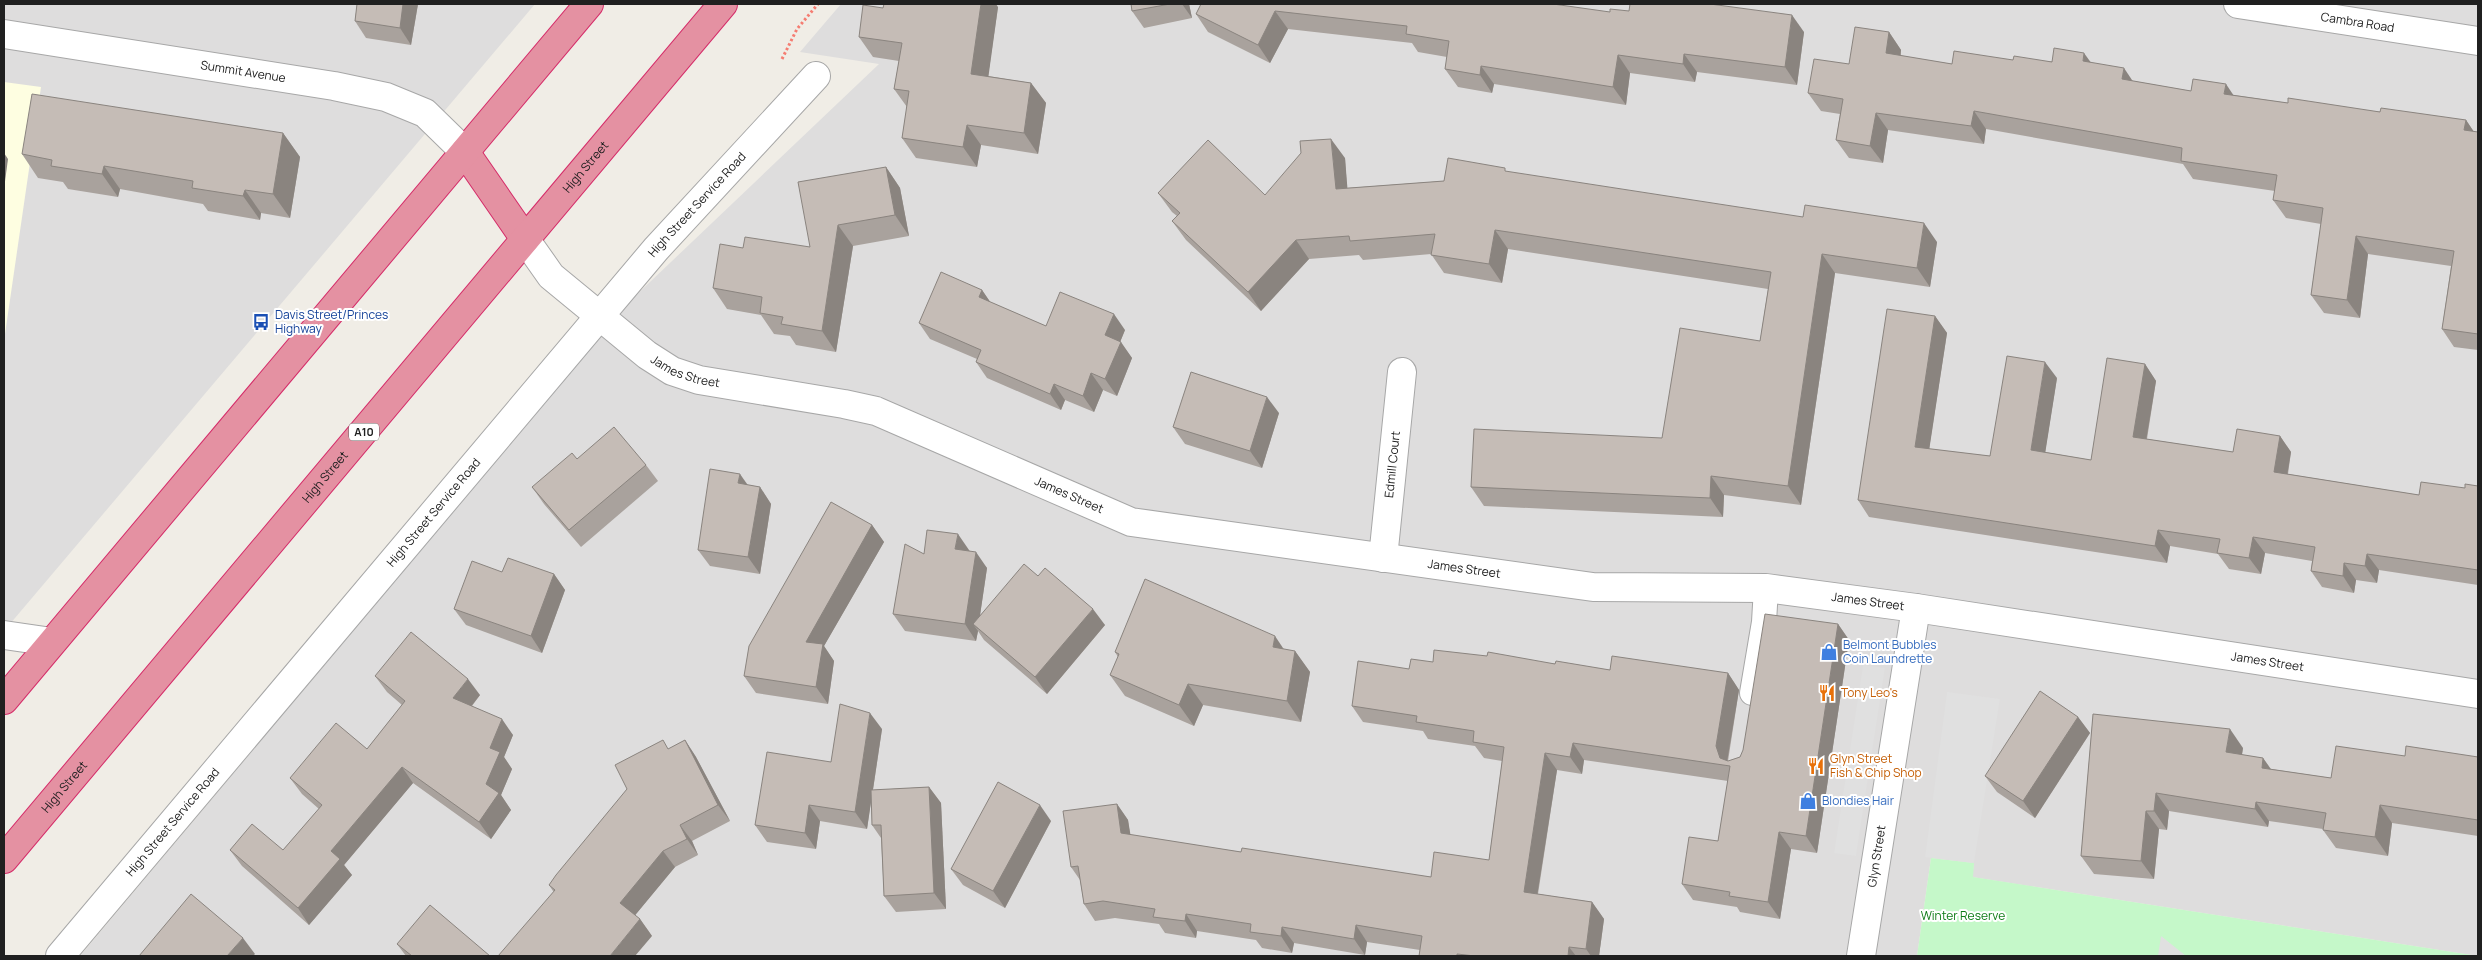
<svg xmlns="http://www.w3.org/2000/svg" width="2482" height="960" font-family="Manrope,sans-serif">
  <rect width="100%" height="100%" fill="#f0ede6"/>
  <g fill="#dedddd">
    <path d="M4 4H535L4 631Z"/>
    <path d="M841 4H2478V956L1972 877 1974 863 1931 858 1917 956H80L630 301 879 64 800 52Z"/>
  </g>
  <path fill="#fefee1" d="M4 82 41 87 5 334 4 333Z"/>
  <path fill="#c5f8c9" d="M1931 858 1974 863 1973 877 2478 956H1917Z"/>
  <g fill="#e0e0e0">
    <path d="M1863 665 1885 668 1856 856 1834 853Z"/>
    <path d="M1947 692 2000 699 1974 863 1925 857Z"/>
    <path d="M2161 936 2186 956H2158Z"/>
  </g>
  <g fill="none" stroke-linecap="round" stroke-linejoin="round">
    <g stroke="#a7a7a7" stroke-width="26">
      <path id="lane" d="M1752 693 1764 622 1766 588"/>
    </g>
    <g stroke="#a7a7a7" stroke-width="30">
      <g id="street">
        <path id="s1" d="M2238 4 2478 41"/>
        <path id="s2" d="M4 34 334 86 386 97 425 113 465 152"/>
        <path id="s3" d="M525 239 551 276 647 355 672 371 699 380 844 404 876 411 1131 522 1593 587 1766 588 1916 608 2478 694"/>
        <path id="s4" d="M1383 558 1402 372"/>
        <path d="M4 635 52 642"/>
        <path id="s5" d="M60 956 656 249 816 76"/>
        <path id="s6" d="M1861 956 1916 608"/>
      </g>
    </g>
    <g stroke="#d52c69" stroke-width="30">
      <g id="highway">
        <path d="M465 152 525 239"/>
        <path d="M4 700 589 4"/>
        <path id="s7" d="M4 859 723 4"/>
      </g>
    </g>
    <path stroke="#f57d72" stroke-width="3" stroke-dasharray="2.5 2.5" stroke-linecap="butt" d="M782 59 797 29 818 4"/>
    <use href="#lane" stroke="#fff" stroke-width="24"/>
    <use href="#street" stroke="#fff" stroke-width="28"/>
    <use href="#highway" stroke="#e491a2" stroke-width="28"/>
  </g>
  <g fill="#a9a29d">
    <path d="M357 4H418L411 45 366 38 355 21Z"/>
    <path d="M1131 4H1189L1192 18 1144 28 1132 11Z"/>
    <path d="M1201 4 1610 12 1804 32 1797 85 1697 72 1695 82 1630 73 1626 105 1494 84 1492 93 1458 87 1445 69 1447 57 1418 52 1412 43 1288 29 1270 63 1208 32 1196 14Z"/>
    <path d="M998 7 988 76 1031 83 1046 103 1038 154 981 145 977 167 916 158 902 138 907 107 894 89 899 61 873 57 859 37 883 8Z"/>
    <path d="M1889 32 1901 50V56L1952 64 2013 60 2091 63 2133 81 2191 91 2234 95 2288 103 2466 120 2474 132H2478V350L2454 347 2442 329 2451 266 2368 254 2360 318 2324 313 2311 295 2321 224 2286 218 2273 200 2275 191 2193 179 2183 164 1986 129 1984 144 1888 130 1883 163 1849 158 1836 140 1840 114 1821 111 1808 93 1849 64Z"/>
    <path d="M283 133 300 157 290 218 261 213 260 220 208 211 203 204 120 189 118 197 68 189 63 182 38 178 22 154Z"/>
    <path d="M1345 158 1347 188 1444 181 1507 172 1937 242 1930 287 1835 273 1801 505 1724 495 1723 517 1484 506 1471 487 1662 438 1760 341 1768 289 1508 249 1502 283 1444 273 1431 254 1363 260 1359 255 1309 259 1261 311 1186 240 1172 221 1177 216 1172 212 1158 193 1265 195Z"/>
    <path d="M886 167 900 188 909 236 853 246 836 352 796 345 790 336 774 334 761 315 727 309 713 288 743 248 810 247Z"/>
    <path d="M982 290 990 302 1046 326 1125 330 1120 342 1132 358 1117 396 1103 390 1094 412 1065 400 1061 410 987 378 976 362 977 359 930 339 919 323Z"/>
    <path d="M1935 316 1947 333 1929 449 1990 456 2057 378 2045 452 2091 460 2145 364 2156 381 2147 439 2233 452 2280 436 2291 452 2288 474 2419 495 2478 486V585L2379 570 2377 583 2356 580 2354 593 2322 587 2311 571 2312 561 2265 553 2261 574 2229 569 2218 554 2170 546 2167 563 1869 517 1858 500Z"/>
    <path d="M1279 413 1262 468 1185 444 1173 427Z"/>
    <path d="M577 459 646 465 658 481 581 547 544 504 532 487Z"/>
    <path d="M748 485 760 487 771 504 760 574 710 566 698 550Z"/>
    <path d="M872 525 884 542 824 646 834 661 828 704 756 693 744 676Z"/>
    <path d="M969 550 987 568 980 615 1038 576 1105 625 1047 694 984 640 978 631 976 641 905 631 893 614 924 554Z"/>
    <path d="M502 572 554 574 565 590 542 653 466 625 454 609Z"/>
    <path d="M1838 624 1849 640 1817 853 1791 849 1780 919 1740 912 1737 907 1693 900 1682 884 1718 841 1728 781 1584 760 1582 774 1557 770 1538 894 1592 902 1604 919 1599 956H1419L1420 950 1367 942 1365 955 1294 943 1292 953 1262 948 1256 940 1197 931 1196 938 1165 933 1159 924 1115 918 1095 921 1084 904 1080 880 1071 867 1117 804 1128 820 1130 835 1241 852 1431 877 1489 860 1502 761 1484 758 1475 746 1428 739 1423 731 1363 722 1352 706 1409 669 1433 662 1487 656 1610 670 1728 673 1739 690 1728 761 1740 757Z"/>
    <path d="M1295 651 1310 672 1301 722 1203 705 1194 726 1125 696 1110 675 1118 657 1115 652Z"/>
    <path d="M375 676 480 695 472 706 513 735 504 757 512 769 501 795 511 810 491 839 413 783 344 865 352 875 309 925 242 866 230 850H283L319 809 302 794 290 778 367 749 402 705 387 692Z"/>
    <path d="M2093 714 2243 748 2242 755 2263 758 2271 769 2331 778 2405 756 2478 757V836L2392 823 2388 856 2336 848 2323 830V829L2269 821 2268 827 2169 811 2167 830 2159 829 2154 879 2094 874 2081 856Z"/>
    <path d="M2078 717 2090 733 2035 818 1997 792 1985 776Z"/>
    <path d="M882 729 873 790 929 787 941 803 946 909 896 912 884 896 881 838 872 825 871 801 867 829 820 821 816 849 767 842 755 825 831 762Z"/>
    <path d="M685 740 696 757 730 821 692 841 698 855 675 867 635 915 640 919 652 936 553 891 549 885 669 749Z"/>
    <path d="M1051 821 1005 908 963 885 951 869Z"/>
    <path d="M397 944 490 956H406Z"/>
  </g>
  <g fill="#8a847f">
    <path d="M403 4H418L411 45 400 28Z"/>
    <path d="M981 4H996L998 7 986 94 971 74Z"/>
    <path d="M1182 4H1189L1192 18Z"/>
    <path d="M1275 11 1288 29 1270 63 1258 45Z"/>
    <path d="M1792 15 1804 32 1797 85 1785 67Z"/>
    <path d="M1889 32 1901 50 1898 71 1886 53Z"/>
    <path d="M2084 53 2097 71 2083 61Z"/>
    <path d="M1684 54 1697 72 1695 82 1683 64Z"/>
    <path d="M1618 55 1630 73 1626 105 1613 87Z"/>
    <path d="M1481 66 1494 84 1492 93 1480 75Z"/>
    <path d="M2124 68 2136 86 2122 79Z"/>
    <path d="M1031 83 1046 103 1038 154 1024 133Z"/>
    <path d="M2226 84 2238 102 2224 94Z"/>
    <path d="M1974 111 1986 129 1984 144 1971 126Z"/>
    <path d="M1876 113 1888 130 1883 163 1870 146Z"/>
    <path d="M2466 120 2478 138 2464 130Z"/>
    <path d="M967 125 981 145 977 167 963 147Z"/>
    <path d="M283 133 300 157 290 218 273 194Z"/>
    <path d="M1331 139 1345 158 1349 208 1336 189Z"/>
    <path d="M4 153 8 159 4 189Z"/>
    <path d="M104 166 120 189 118 197 102 174Z"/>
    <path d="M886 167 900 188 909 236 895 215Z"/>
    <path d="M245 190 261 213 260 220 243 196Z"/>
    <path d="M1924 223 1937 242 1930 287 1917 268Z"/>
    <path d="M838 225 853 246 836 352 822 331Z"/>
    <path d="M1495 230 1508 249 1502 283 1489 264Z"/>
    <path d="M2356 236 2368 254 2360 318 2347 300Z"/>
    <path d="M1296 240 1309 259 1261 311 1248 292Z"/>
    <path d="M1822 254 1835 273 1801 505 1788 486Z"/>
    <path d="M982 290 993 306 979 297Z"/>
    <path d="M1114 314 1125 330 1116 352 1105 335Z"/>
    <path d="M1935 316 1947 333 1927 464 1915 447Z"/>
    <path d="M1121 342 1132 358 1117 396 1105 379Z"/>
    <path d="M2045 362 2057 378 2043 467 2031 450Z"/>
    <path d="M2145 364 2156 381 2144 453 2133 437Z"/>
    <path d="M1091 373 1103 390 1094 412 1083 396Z"/>
    <path d="M1054 384 1065 400 1061 410 1050 394Z"/>
    <path d="M1267 397 1279 413 1262 468 1250 451Z"/>
    <path d="M2280 436 2291 452 2285 488 2274 472Z"/>
    <path d="M740 474 752 491 738 483Z"/>
    <path d="M1711 476 1724 495 1723 517 1710 498Z"/>
    <path d="M760 487 771 504 760 574 748 557Z"/>
    <path d="M872 525 884 542 824 646 834 661 828 704 816 687 806 642Z"/>
    <path d="M2158 530 2170 546 2167 563 2155 546Z"/>
    <path d="M958 534 969 550 967 565 955 549Z"/>
    <path d="M2253 537 2265 553 2261 574 2249 558Z"/>
    <path d="M976 552 987 568 978 629 973 624 978 631 976 641 965 624Z"/>
    <path d="M2367 554 2379 570 2377 583 2365 566Z"/>
    <path d="M2344 563 2356 580 2354 593 2343 576Z"/>
    <path d="M554 574 565 590 542 653 531 636Z"/>
    <path d="M1093 609 1105 625 1047 694 1035 677Z"/>
    <path d="M1838 624 1849 640 1817 853 1806 836Z"/>
    <path d="M1275 636 1289 657 1273 647Z"/>
    <path d="M1295 651 1310 672 1301 722 1287 701Z"/>
    <path d="M1728 673 1739 690 1727 762 1720 758 1716 746Z"/>
    <path d="M468 679 480 695 465 714 453 698Z"/>
    <path d="M1188 684 1203 705 1194 726 1179 705Z"/>
    <path d="M870 713 882 729 867 829 855 812Z"/>
    <path d="M2078 717 2090 733 2035 818 2023 801Z"/>
    <path d="M502 719 513 735 504 757 512 769 501 795 511 810 491 839 479 822 490 748Z"/>
    <path d="M2230 729 2243 748 2239 771 2226 752Z"/>
    <path d="M685 740 696 757 730 821 718 805Z"/>
    <path d="M1573 743 1584 760 1582 774 1570 757Z"/>
    <path d="M1545 753 1557 770 1535 909 1524 892Z"/>
    <path d="M2263 758 2276 777 2262 768Z"/>
    <path d="M402 767 413 783 344 865 352 875 309 925 298 908 331 851Z"/>
    <path d="M929 787 941 803 946 909 934 893Z"/>
    <path d="M2156 793 2169 811 2167 830 2154 811Z"/>
    <path d="M2256 802 2269 821 2268 827 2255 809Z"/>
    <path d="M1117 804 1128 820 1133 850 1121 833Z"/>
    <path d="M809 805 820 821 816 849 805 833Z"/>
    <path d="M1040 805 1051 821 1005 908 993 891Z"/>
    <path d="M2380 805 2392 823 2388 856 2375 837Z"/>
    <path d="M2146 811 2159 829 2154 879 2141 861Z"/>
    <path d="M680 825 692 841 698 855 687 839Z"/>
    <path d="M1779 832 1791 849 1780 919 1768 902Z"/>
    <path d="M663 851 675 867 632 919 620 903Z"/>
    <path d="M1592 902 1604 919 1599 956H1591L1586 949Z"/>
    <path d="M1186 914 1197 931 1196 938 1185 921Z"/>
    <path d="M640 919 652 936 635 956H610Z"/>
    <path d="M1356 925 1367 942 1365 955 1354 939Z"/>
    <path d="M1282 927 1294 943 1292 953 1281 936Z"/>
    <path d="M243 938 255 954 253 956H227Z"/>
    <path d="M1569 947 1576 956H1568Z"/>
  </g>
  <g fill="#c5bcb6" stroke="#8a847f">
    <path d="M357 4H403L400 28 355 21Z"/>
    <path d="M884 4H981L971 74 1031 83 1024 133 967 125 963 147 902 138 909 91 894 89 902 43 859 37 863 5 883 8Z"/>
    <path d="M1131 4H1170L1132 11Z"/>
    <path d="M1201 4H1553L1610 12V9L1629 11 1630 4H1710L1792 15 1785 67 1684 54 1683 64 1618 55 1613 87 1481 66 1480 75 1445 69 1449 41 1406 34 1407 26 1275 11 1258 45 1196 14Z"/>
    <path d="M1855 27 1889 32 1886 53 1952 64 1954 51 2013 60 2014 56 2052 62 2054 48 2084 53 2083 61 2124 68 2122 79 2191 91 2193 79 2226 84 2224 94 2288 103V98L2380 112 2381 108 2466 120 2464 130 2478 132V334L2442 329 2454 251 2356 236 2347 300 2311 295 2323 208 2273 200 2277 175 2181 161 2182 148 1974 111 1971 126 1876 113 1870 146 1836 140 1843 99 1808 93 1814 59 1849 64Z"/>
    <path d="M32 94 283 133 273 194 245 190 243 196 192 188 193 181 104 166 102 174 51 166 52 160 22 154Z"/>
    <path d="M1331 139 1336 189 1444 181 1448 158 1505 168V171L1803 217 1805 205 1924 223 1917 268 1822 254 1788 486 1711 476 1710 498 1471 487 1474 429 1662 438 1680 328 1760 341 1771 272 1495 230 1489 264 1431 255 1435 234 1350 241 1349 236 1296 240 1248 292 1172 221 1180 213 1158 193 1208 140 1265 195 1301 153 1300 141Z"/>
    <path d="M886 167 895 215 838 225 822 331 781 324 783 317 760 313 762 297 713 288 720 244 743 248 745 237 810 247 798 182Z"/>
    <path d="M941 272 982 290 979 297 1046 326 1060 292 1114 314 1105 335 1121 342 1105 379 1091 373 1083 396 1054 384 1050 394 976 362 981 350 919 323Z"/>
    <path d="M1887 309 1935 316 1915 447 1990 456 2007 356 2045 362 2031 450 2091 460 2107 358 2145 364 2133 437 2233 452 2237 429 2280 436 2274 472 2419 495 2421 482 2465 488V484L2478 486V570L2367 554 2365 566 2344 563 2343 576 2311 571 2315 547 2253 537 2249 558 2217 553 2220 539 2158 530 2155 546 1858 500Z"/>
    <path d="M1191 372 1267 397 1250 451 1173 427Z"/>
    <path d="M614 427 646 465 569 530 532 487 572 453 577 459Z"/>
    <path d="M710 469 740 474 738 483 760 487 748 557 698 550Z"/>
    <path d="M831 502 872 525 806 642 823 644 816 687 744 676 749 646Z"/>
    <path d="M927 530 958 534 955 549 976 552 965 624 893 614 905 544 924 554Z"/>
    <path d="M508 558 554 574 531 636 454 609 472 561 502 572Z"/>
    <path d="M1024 564 1038 576 1045 568 1093 609 1035 677 973 624Z"/>
    <path d="M1145 579 1275 636 1273 647 1295 651 1287 701 1188 684 1179 705 1110 675 1119 654 1115 652Z"/>
    <path d="M1765 614 1838 624 1806 836 1779 832 1768 902 1729 896 1730 892 1682 884 1689 837 1718 841 1730 766 1573 743 1570 757 1545 753 1524 892 1592 902 1586 949 1569 947 1568 956H1475L1457 954V956H1419L1422 936 1356 925 1354 939 1282 927 1281 936 1250 932 1251 924 1186 914 1185 921 1153 917 1155 909 1103 901 1084 904 1078 866 1071 867 1063 811 1117 804 1121 833 1241 852 1242 848 1431 877 1434 852 1489 860 1504 747 1473 742 1474 731 1416 722 1417 716 1352 706 1358 661 1409 669 1411 659 1433 662 1434 650 1487 656 1488 652 1555 664 1556 661 1610 670 1612 656 1728 673 1716 746 1720 758 1728 761 1740 757 1743 750Z"/>
    <path d="M411 632 468 679 453 698 502 719 490 748 500 752 486 784 499 793 479 822 402 767 331 851 340 859 298 908 230 850 252 824 283 850 322 805 290 778 336 723 367 749 405 701 375 676Z"/>
    <path d="M2040 691 2078 717 2023 801 1985 776Z"/>
    <path d="M840 704 870 713 855 812 809 805 805 833 755 825 767 752 831 762Z"/>
    <path d="M2093 714 2230 729 2226 752 2263 758 2262 768 2331 778 2336 746 2405 756 2406 746 2478 757V820L2380 805 2375 837 2323 830 2326 813 2256 802 2255 809 2156 793 2154 811H2146L2141 861 2081 856Z"/>
    <path d="M663 740 668 749 685 740 718 805 680 825 687 839 663 851 620 903 640 919 610 956H498L555 890 549 885 556 875 627 789 615 765Z"/>
    <path d="M998 782 1040 805 993 891 951 869Z"/>
    <path d="M929 787 934 893 884 896 881 825H872L871 790Z"/>
    <path d="M191 894 243 938 227 956H139Z"/>
    <path d="M430 905 490 956H412L397 944Z"/>
  </g>
  <defs>
    <g id="bus-bare" transform="scale(1.35)"><path d="M-5-6H5V4H4V6H2V4H-2V6H-4V4H-5ZM-3.5-4V0h7V-4ZM-3.5 1.2v1.5H-2V1.2ZM2 1.2v1.5H3.5V1.2Z" fill="#1a4fb4" stroke="#fff" stroke-width="2.5" paint-order="stroke"/></g>
    <g id="shop-bare" transform="scale(1.35)"><path d="M-5-2.5h2.3a2.7 3.5 0 0 1 5.4 0H5L5.5 6h-11ZM-1.5-2.5h3a1.5 2.3 0 0 0-3 0Z" fill="#3f7fe0" stroke="#fff" stroke-width="2.5" paint-order="stroke"/></g>
    <g id="restaurant-bare" transform="scale(1.35)"><path d="M-5-6h1v4h1v-4h1v4h1v-4h1v5L-1.5 .5V6h-2V.5L-5-1ZM5-6V6H3V1.5H1.5Q1.5-4 5-6Z" fill="#e8710a" stroke="#fff" stroke-width="2.5" paint-order="stroke"/></g>
  </defs>
  <g fill-rule="evenodd">
    <use href="#bus-bare" x="261" y="322"/>
    <use href="#shop-bare" x="1829" y="652"/>
    <use href="#restaurant-bare" x="1827" y="693"/>
    <use href="#restaurant-bare" x="1816" y="766"/>
    <use href="#shop-bare" x="1808" y="801"/>
  </g>
  <g text-anchor="middle" stroke-width="4" stroke-linejoin="round" paint-order="stroke">
    <rect fill="#fff" stroke="#636363" stroke-width="1" x="349" y="423.5" width="30" height="17" rx="4"/>
    <g font-size="11" font-weight="bold" fill="#202020">
      <text x="364" y="436">A10</text>
    </g>
    <g font-size="12" fill="#202020" stroke="#fff">
      <text dy="4" stroke="none"><textPath href="#s1" startOffset="121">Cambra Road</textPath></text>
      <text dy="4" stroke="none"><textPath href="#s2" startOffset="242">Summit Avenue</textPath></text>
      <text dy="4" stroke="none"><textPath href="#s7" startOffset="904">High Street</textPath></text>
      <text dy="4" stroke="none"><textPath href="#s5" startOffset="985">High Street Service Road</textPath></text>
      <text dy="4" stroke="none"><textPath href="#s3" startOffset="212">James Street</textPath></text>
      <text dy="4" stroke="none"><textPath href="#s4" startOffset="94">Edmill Court</textPath></text>
      <text dy="4" stroke="none"><textPath href="#s7" startOffset="499">High Street</textPath></text>
      <text dy="4" stroke="none"><textPath href="#s3" startOffset="618">James Street</textPath></text>
      <text dy="4" stroke="none"><textPath href="#s5" startOffset="580">High Street Service Road</textPath></text>
      <text dy="4" stroke="none"><textPath href="#s3" startOffset="1022">James Street</textPath></text>
      <text dy="4" stroke="none"><textPath href="#s3" startOffset="1428">James Street</textPath></text>
      <text dy="4" stroke="none"><textPath href="#s3" startOffset="1832">James Street</textPath></text>
      <text dy="4" stroke="none"><textPath href="#s7" startOffset="94">High Street</textPath></text>
      <text dy="4" stroke="none"><textPath href="#s5" startOffset="175">High Street Service Road</textPath></text>
      <text dy="4" stroke="none"><textPath href="#s6" startOffset="101">Glyn Street</textPath></text>
    </g>
    <g font-size="12" fill="#164399" stroke="#fff" text-anchor="start">
      <text x="275" y="319">Davis Street/Princes<tspan x="275" dy="14">Highway</tspan></text>
    </g>
    <g font-size="12" fill="#366cbe" stroke="#fff" text-anchor="start">
      <text x="1843" y="649">Belmont Bubbles<tspan x="1843" dy="14">Coin Laundrette</tspan></text>
      <text x="1822" y="805">Blondies Hair</text>
    </g>
    <g font-size="12" fill="#c56008" stroke="#fff" text-anchor="start">
      <text x="1841" y="697">Tony Leo's</text>
      <text x="1830" y="763">Glyn Street<tspan x="1830" dy="14">Fish &amp; Chip Shop</tspan></text>
    </g>
    <g font-size="12" fill="#0f7c17" stroke="#fff">
      <text x="1963" y="920">Winter Reserve</text>
    </g>
  </g>
  <rect width="2482" height="960" fill="none" stroke="#202020" stroke-width="10"/>
</svg>
